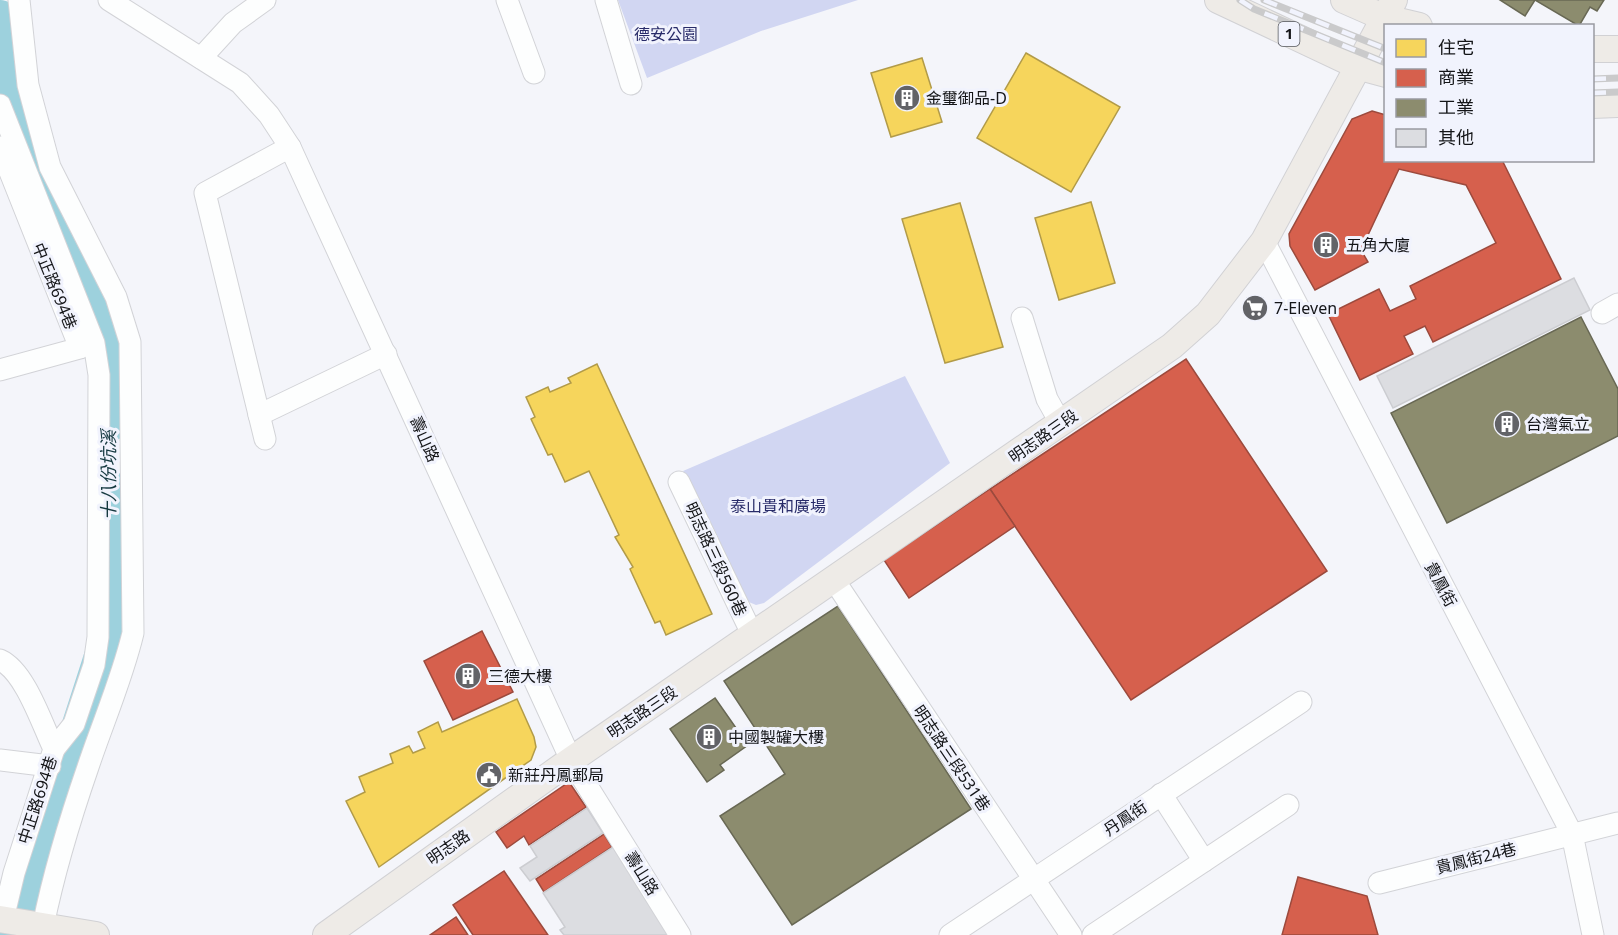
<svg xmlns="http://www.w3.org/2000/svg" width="1618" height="935" font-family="'Noto Sans','Noto Sans TC',sans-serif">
  <rect width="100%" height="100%" fill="#f4f5fa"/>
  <g fill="#d1d6f2">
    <path d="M618 0H858L761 31 647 78Z"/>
    <path d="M905 376 950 463 764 603 756 605 744 600 683 471Z"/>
  </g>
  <g fill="#f6d55c" stroke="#b29b48" stroke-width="1.5">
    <path d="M1026 53 1120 107 1071 192 977 138Z"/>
    <path d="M922 58 942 122 891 137 871 73Z"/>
    <path d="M1091 202 1115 283 1059 300 1035 218Z"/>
    <path d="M960 203 1003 347 945 363 902 219Z"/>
    <path d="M597 364 712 614 666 635 660 621 655 623 630 569 633 567 615 537 619 535 589 471 565 482 552 454 548 455 531 419 535 417 526 397 548 387 550 392 571 383 568 378Z"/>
    <path d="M517 699 534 737 536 747 531 760 379 867 346 801 365 792 359 777 393 763 390 754 409 746 413 753 425 748 418 732 438 722 442 732Z"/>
  </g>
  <g fill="#d6604d" stroke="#9c4a3d" stroke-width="1.5">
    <path d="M1372 111 1386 115V160H1502L1561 279 1433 342 1425 326 1404 336 1413 354 1360 380 1328 314 1379 289 1390 311 1416 299 1410 286 1496 243 1466 185 1399 169 1361 250 1368 262 1315 290 1290 246 1289 234 1352 119Z"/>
    <path d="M1186 359 1327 571 1131 700 990 489Z"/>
    <path d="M990 489 1015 526 909 598 884 560Z"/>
    <path d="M482 631 513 692 453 720 424 661Z"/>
    <path d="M569 782 586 807 529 845 524 836 507 848 496 832Z"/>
    <path d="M604 834 612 847 544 892 536 879Z"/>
    <path d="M504 871 548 935H473L453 905Z"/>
    <path d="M1298 877 1367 896 1378 935H1282Z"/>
    <path d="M456 917 468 935H430Z"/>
  </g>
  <g fill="#8c8c6e" stroke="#686854" stroke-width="1.5">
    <path d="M1500 0H1535L1525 16Z"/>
    <path d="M1535 0H1604L1597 11 1590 7 1579 26Z"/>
    <path d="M1581 317 1618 389V436L1447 523 1391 413Z"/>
    <path d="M838 606 971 809 792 925 720 816 785 774 724 681Z"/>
    <path d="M715 698 748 745 720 765 724 770 707 782 670 729Z"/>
  </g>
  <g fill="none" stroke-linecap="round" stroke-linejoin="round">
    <g stroke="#9dd1dd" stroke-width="38">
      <path d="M0 19 31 149 110 337 109 423"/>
      <path d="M15 935 29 870 60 790 109 638V489"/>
    </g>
  </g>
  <g fill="#dcdde1" stroke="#cccdd1" stroke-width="1.5">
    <path d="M1574 278 1590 310 1393 408 1377 376Z"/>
    <path d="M587 808 603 833 530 881 520 868 537 857 530 846Z"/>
    <path d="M613 847 670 935H564L560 930 565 927 543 893Z"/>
  </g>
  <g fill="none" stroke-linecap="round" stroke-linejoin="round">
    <g stroke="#d2d3d7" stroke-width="23">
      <g id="minor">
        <path d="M19 0 28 85 50 167 116 297 130 342 133 633C122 679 103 722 88 767 70 819 54 872 43 926"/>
        <path d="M109 0 240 83 269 115 290 147 571 760 680 935"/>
        <path d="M507 0 534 73"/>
        <path d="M606 0 631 84"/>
        <path d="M201 58 233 23 265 0"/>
        <path d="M0 105 94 343 99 375 98 637 94 665 74 724 54 749"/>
        <path d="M0 147 80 348 0 370"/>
        <path d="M1264 241 1572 834 1593 935"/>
        <path d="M1602 313 1618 304"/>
        <path d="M1022 318 1047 399 1061 424"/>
        <path d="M259 415 386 354"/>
        <path d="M265 439 205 193 290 147"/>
        <path d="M679 482 753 636"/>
        <path d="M834 580 1071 935"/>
        <path d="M0 660C25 671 42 724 54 749L14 873 3 919"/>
        <path d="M0 760 50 766"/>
        <path d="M1161 794 1204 861"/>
        <path d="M1379 883 1618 823"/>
        <path d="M950 935 1301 702"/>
        <path d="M1093 935 1288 805"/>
      </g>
    </g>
    <g stroke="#d1d1d4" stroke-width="28">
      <g id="major">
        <path d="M1218 0 1360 67 1386 74"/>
        <path d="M1344 0 1385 18 1419 26"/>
        <path d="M1592 49H1618"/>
        <path d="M1592 105 1618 104"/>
        <path d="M0 919 96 935"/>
        <path d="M326 935 571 760 1172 346 1208 314 1264 241 1394 0"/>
      </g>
    </g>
    <use href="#minor" stroke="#fdfefe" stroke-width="21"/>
    <use href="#major" stroke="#eeebe7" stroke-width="26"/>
    <g stroke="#cacacb" stroke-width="7">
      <g id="rail">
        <path d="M1240 0 1254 9 1386 63"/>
        <path d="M1264 0 1386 49"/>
        <path d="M1592 79 1618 78"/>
        <path d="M1592 93 1618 92"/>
      </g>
    </g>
    <use href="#rail" stroke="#f1f3fd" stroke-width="4.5" stroke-dasharray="14" stroke-linecap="butt"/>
  </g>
  <defs>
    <g id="building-disc" transform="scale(1.35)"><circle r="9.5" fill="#626367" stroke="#f1f3fd"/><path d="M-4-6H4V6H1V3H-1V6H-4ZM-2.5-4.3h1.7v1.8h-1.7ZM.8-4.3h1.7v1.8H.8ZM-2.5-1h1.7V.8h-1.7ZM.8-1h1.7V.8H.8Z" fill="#fff"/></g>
    <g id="supermarket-disc" transform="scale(1.35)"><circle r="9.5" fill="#626367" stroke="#f1f3fd"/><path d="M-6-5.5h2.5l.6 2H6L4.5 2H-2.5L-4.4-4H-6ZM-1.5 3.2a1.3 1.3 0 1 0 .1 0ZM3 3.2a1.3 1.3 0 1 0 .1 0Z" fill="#fff"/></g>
    <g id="civic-disc" transform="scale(1.35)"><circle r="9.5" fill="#626367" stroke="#f1f3fd"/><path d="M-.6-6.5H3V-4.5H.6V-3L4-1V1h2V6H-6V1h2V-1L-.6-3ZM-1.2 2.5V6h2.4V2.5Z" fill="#fff"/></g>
  </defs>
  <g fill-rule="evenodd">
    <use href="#building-disc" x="907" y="98"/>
    <use href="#building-disc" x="1326" y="245"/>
    <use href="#supermarket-disc" x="1255" y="308"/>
    <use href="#building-disc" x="1507" y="424"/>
    <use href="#building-disc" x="468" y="676"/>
    <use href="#building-disc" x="709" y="737"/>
    <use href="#civic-disc" x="489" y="775"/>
  </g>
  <g text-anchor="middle" stroke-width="6" stroke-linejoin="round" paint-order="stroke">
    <rect fill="#f1f3fd" stroke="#56585d" stroke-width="1.5" x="1278.5" y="22" width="21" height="24" rx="4.5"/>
    <g font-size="15" font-weight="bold" fill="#141518">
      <text x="1289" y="39">1</text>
    </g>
    <g font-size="16" fill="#282b69" stroke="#f1f3fd">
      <text x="666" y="40">德安公園</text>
      <text x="778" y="512">泰山貴和廣場</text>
    </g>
    <g font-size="16" fill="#141518" stroke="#f1f3fd" text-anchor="start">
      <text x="926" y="104">金璽御品-D</text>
      <text x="1346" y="251">五角大廈</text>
      <text x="1274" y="314">7-Eleven</text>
      <text x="1526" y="430">台灣氣立</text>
      <text x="488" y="682">三德大樓</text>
      <text x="728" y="743">中國製罐大樓</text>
      <text x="508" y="781">新莊丹鳳郵局</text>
    </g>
    <g font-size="16" fill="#141518" stroke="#f1f3fd">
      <text transform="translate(55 286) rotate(68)" y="6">中正路694巷</text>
      <text transform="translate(1043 436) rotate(-35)" y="6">明志路三段</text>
      <text transform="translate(425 439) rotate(66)" y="6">壽山路</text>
      <text transform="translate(716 559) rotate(65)" y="6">明志路三段560巷</text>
      <text transform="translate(1441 584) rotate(62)" y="6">貴鳳街</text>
      <text transform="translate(642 712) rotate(-34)" y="6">明志路三段</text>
      <text transform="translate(952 758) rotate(56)" y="6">明志路三段531巷</text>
      <text transform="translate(37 800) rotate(-72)" y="6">中正路694巷</text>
      <text transform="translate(1125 818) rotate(-34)" y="6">丹鳳街</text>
      <text transform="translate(448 847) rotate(-35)" y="6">明志路</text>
      <text transform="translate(1476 858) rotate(-14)" y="6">貴鳳街24巷</text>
      <text transform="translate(642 873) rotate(58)" y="6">壽山路</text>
    </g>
    <g font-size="18" font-style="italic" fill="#153940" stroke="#f1f3fd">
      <text transform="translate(109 475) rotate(-90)" y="6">十八份坑溪</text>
    </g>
  </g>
  <rect x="1384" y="24" width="210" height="138" fill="#f1f3fd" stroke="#999aa1" stroke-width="1.5"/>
  <rect x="1396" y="39" width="30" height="18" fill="#f6d55c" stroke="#999aa1" stroke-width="1.5"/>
  <text x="1438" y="54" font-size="18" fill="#141518">住宅</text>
  <rect x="1396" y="69" width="30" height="18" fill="#d6604d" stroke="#999aa1" stroke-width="1.5"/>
  <text x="1438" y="84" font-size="18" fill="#141518">商業</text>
  <rect x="1396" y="99" width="30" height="18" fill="#8c8c6e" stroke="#999aa1" stroke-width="1.5"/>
  <text x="1438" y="114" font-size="18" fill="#141518">工業</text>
  <rect x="1396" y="129" width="30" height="18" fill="#dcdde1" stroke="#999aa1" stroke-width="1.5"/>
  <text x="1438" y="144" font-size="18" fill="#141518">其他</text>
</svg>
